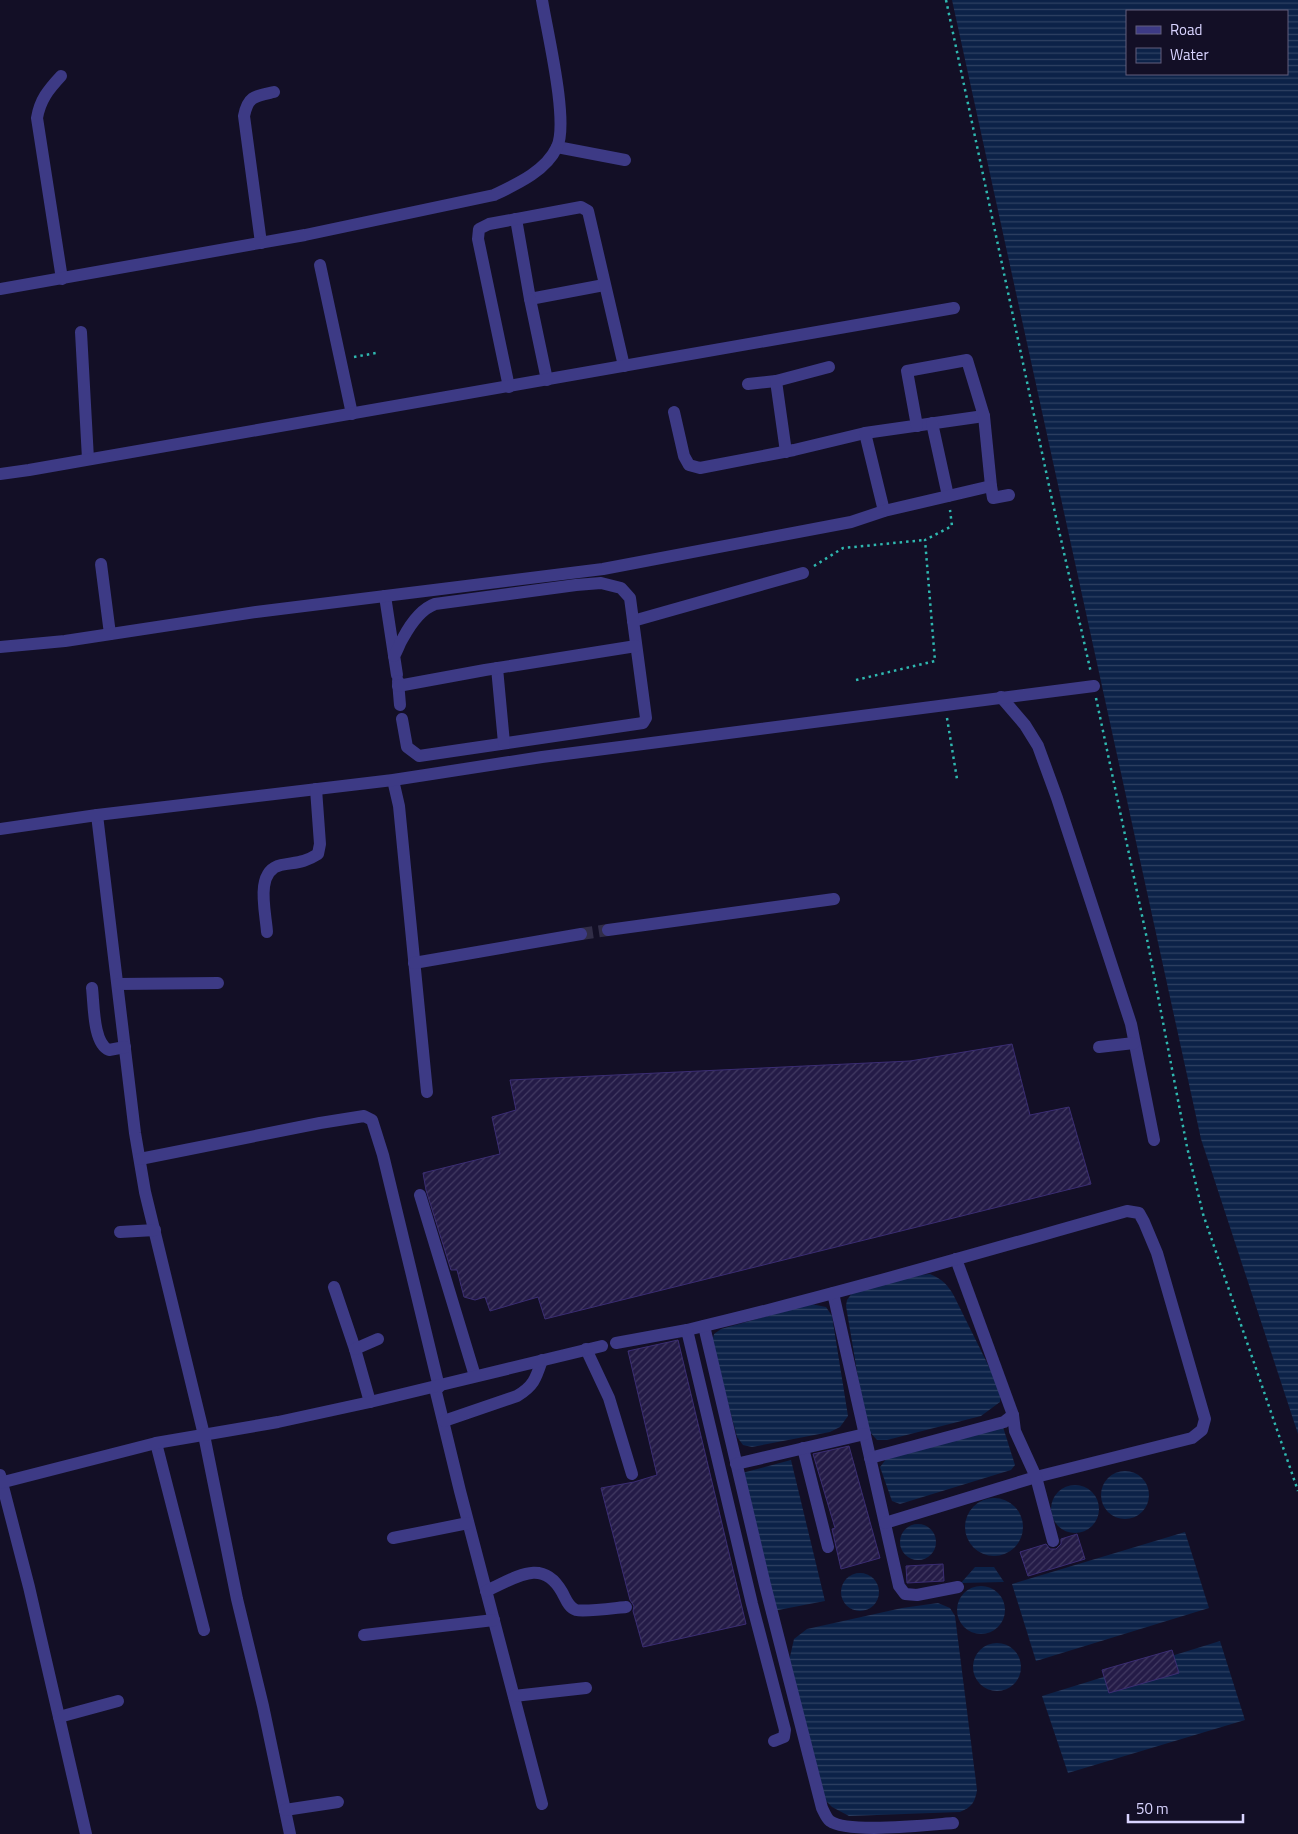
<svg xmlns="http://www.w3.org/2000/svg" width="1298" height="1834" font-family="'Titillium Web',sans-serif">
  <defs>
    <pattern id="water-rules" width="6" height="5" patternUnits="userSpaceOnUse" patternTransform="scale(1.25)"><rect width="6" height="5" fill="#0c2248"/><path d="M0 2.5h6" fill="none" stroke="#2f4163"/></pattern>
    <pattern id="building-hatch" width="6" height="6" patternUnits="userSpaceOnUse" patternTransform="scale(1.25)"><rect width="6" height="6" fill="#241b47"/><path d="M-1 1l2-2M0 6l6-6M5 7l2-2" fill="none" stroke="#433b63"/></pattern>
  </defs>
  <rect width="100%" height="100%" fill="#130f26"/>
  <g fill="url(#water-rules)" fill-rule="evenodd">
    <path d="M952 0H1298V1434L1201 1139ZM1127 11H1287V74H1127Z"/>
    <path d="M930 1274C942 1279 948 1285 954 1296L1001 1391 1000 1402 981 1416 887 1440H877L869 1431 865 1419 846 1306 847 1300 852 1293 920 1275Z"/>
    <path d="M811 1304 826 1307 832 1316 848 1416 840 1427 830 1432 752 1447 743 1445 737 1437 712 1342 714 1334 721 1329Z"/>
    <path d="M1003 1427 1015 1465 1011 1470 900 1504 892 1501 880 1467 887 1458Z"/>
    <path d="M791 1460 825 1601 773 1611 742 1473Z"/>
    <circle cx="1125" cy="1495" r="24"/>
    <circle cx="1075" cy="1509" r="24"/>
    <circle cx="994" cy="1527" r="29"/>
    <circle cx="918" cy="1542" r="18"/>
    <path d="M1185 1532 1209 1608 1036 1661 1012 1584Z"/>
    <path d="M975 1567H994L1004 1582 961 1583Z"/>
    <circle cx="860" cy="1592" r="19"/>
    <circle cx="981" cy="1610" r="24"/>
    <path d="M938 1603 950 1608 955 1616 977 1790C975 1802 972 1807 960 1812L849 1816 832 1807 823 1798 789 1661 794 1639 807 1629 902 1608Z"/>
    <path d="M1220 1641 1245 1720 1068 1773 1042 1696Z"/>
    <circle cx="997" cy="1667" r="24"/>
  </g>
  <g fill="url(#building-hatch)" stroke="#3b2d73">
    <path d="M1012 1044 1030 1115 1069 1107 1091 1184 545 1319 538 1297 490 1311 485 1297 475 1300 464 1297 457 1270H451L426 1190 423 1173 500 1154 492 1117 516 1110 510 1080 910 1061Z"/>
    <path d="M678 1340 746 1624 643 1647 633 1611 634 1606 630 1600 601 1488 634 1482 657 1475 628 1351Z"/>
    <path d="M849 1446 880 1558 841 1569 832 1529 835 1528 813 1454Z"/>
    <path d="M1077 1534 1085 1559 1028 1576 1020 1552 1046 1544 1050 1549H1056L1061 1544V1539Z"/>
    <path d="M943 1564 944 1581 907 1583 906 1566Z"/>
    <path d="M1172 1650 1179 1673 1109 1693 1102 1670Z"/>
  </g>
  <g fill="none" stroke-linecap="round" stroke-linejoin="round">
    <path stroke="#312d47" stroke-width="12" stroke-dasharray="12 6" stroke-linecap="butt" d="M581 934 608 930"/>
    <g stroke="#2fb8b0" stroke-width="2.5" stroke-dasharray="2.5 4" stroke-linecap="butt">
      <path d="M946 0 1051 495 1091 673"/>
      <path d="M354 357 376 353"/>
      <path d="M814 566 843 548 925 540"/>
      <path d="M856 680 935 661 925 540 952 526 950 510"/>
      <path d="M1096 698 1147 939 1187 1147 1203 1214 1298 1491"/>
      <path d="M947 718 957 779"/>
    </g>
    <g stroke="#3d3a85" stroke-width="12">
      <path d="M61 76C48 90 40 100 37 118L62 279"/>
      <path d="M557 147 625 160"/>
      <path d="M516 219 530 299 604 285"/>
      <path d="M261 243 244 116C248 96 255 96 274 92"/>
      <path d="M320 265 352 414"/>
      <path d="M0 289 305 235 494 195C517 184 546 171 557 147 569 122 547 31 542 0"/>
      <path d="M530 299 547 380"/>
      <path d="M81 332 88 459"/>
      <path d="M748 384 776 381"/>
      <path d="M509 387 478 239 479 229 489 224 581 207 588 211 624 366"/>
      <path d="M674 412 684 456 689 465 700 468 794 450 865 433 984 416"/>
      <path d="M932 423 948 496"/>
      <path d="M917 426 907 371 967 360 984 416 991 486"/>
      <path d="M865 433 884 511"/>
      <path d="M786 452 776 381 829 367"/>
      <path d="M0 474 29 470 954 308"/>
      <path d="M101 564 110 634"/>
      <path d="M385 596 397 675"/>
      <path d="M633 621 803 573"/>
      <path d="M0 647 65 641 256 612 603 569 851 522 884 511 991 486 993 498 1009 495"/>
      <path d="M394 656C398 650 399 644 403 638 410 625 421 609 435 604L576 585 601 583 621 588 630 598 646 718 643 723 419 756 407 747 402 719"/>
      <path d="M497 668 504 743"/>
      <path d="M398 681 400 705"/>
      <path d="M398 686 485 670 636 646"/>
      <path d="M1001 697 1025 725 1038 746 1057 798 1131 1024 1154 1140"/>
      <path d="M393 780 399 806 427 1092"/>
      <path d="M97 815 135 1133 145 1192 204 1435 237 1599 263 1706 290 1834"/>
      <path d="M0 829 97 815 393 780 542 757 1094 686"/>
      <path d="M608 930 834 899"/>
      <path d="M267 932C266 913 254 871 281 865 296 862 304 863 318 854L320 844 316 789"/>
      <path d="M414 963 581 934"/>
      <path d="M118 984 218 983"/>
      <path d="M92 988C94 1004 93 1044 109 1050L125 1047"/>
      <path d="M1099 1047 1134 1043"/>
      <path d="M140 1159 320 1123 364 1116 372 1120 383 1155 439 1387"/>
      <path d="M420 1195 475 1376"/>
      <path d="M120 1232 155 1230"/>
      <path d="M956 1259 1013 1415"/>
      <path d="M334 1287 355 1349 370 1402"/>
      <path d="M833 1293 899 1586 905 1594 917 1595 958 1587"/>
      <path d="M704 1326 765 1585 822 1808C824 1812 827 1819 830 1821 848 1834 928 1825 953 1823"/>
      <path d="M687 1330C835 1295 981 1252 1127 1211L1139 1213 1144 1222 1157 1253 1205 1419 1202 1430 1192 1438 1036 1477 885 1523"/>
      <path d="M616 1343 687 1330 752 1604 785 1730 784 1737 774 1741"/>
      <path d="M355 1349 378 1339"/>
      <path d="M586 1349 609 1398 632 1474"/>
      <path d="M435 1388 460 1491 542 1804"/>
      <path d="M444 1421 517 1396C534 1386 536 1378 542 1360"/>
      <path d="M156 1443 204 1630"/>
      <path d="M803 1448 828 1547"/>
      <path d="M870 1458 1004 1422 1013 1415 1015 1431 1036 1477 1053 1541"/>
      <path d="M736 1464 865 1434"/>
      <path d="M0 1475 29 1587 86 1834"/>
      <path d="M0 1483 156 1443 278 1422 370 1402 602 1346"/>
      <path d="M393 1538 468 1523"/>
      <path d="M486 1591C514 1579 542 1556 562 1592 566 1599 568 1607 576 1610 585 1612 615 1608 626 1607"/>
      <path d="M364 1635 494 1620"/>
      <path d="M514 1696 586 1688"/>
      <path d="M59 1717 118 1701"/>
      <path d="M285 1810 338 1802"/>
    </g>
  </g>
  <rect x="1126" y="10" width="162" height="65" fill="#130f26" stroke="#625e7d"/>
  <rect x="1136" y="26" width="25" height="8" fill="#3d3a85" stroke="#625e7d"/>
  <text x="1170" y="35" font-size="15" fill="#d9d4ff">Road</text>
  <rect x="1136" y="48" width="25" height="15" fill="url(#water-rules)" stroke="#625e7d"/>
  <text x="1170" y="60" font-size="15" fill="#d9d4ff">Water</text>
  <path d="M1128 1814v8h115v-8" fill="none" stroke="#d9d4ff" stroke-width="2.5"/>
  <text x="1136" y="1814" font-size="15" fill="#d9d4ff" stroke="#130f26" stroke-width="4" paint-order="stroke">50 m</text>
</svg>
